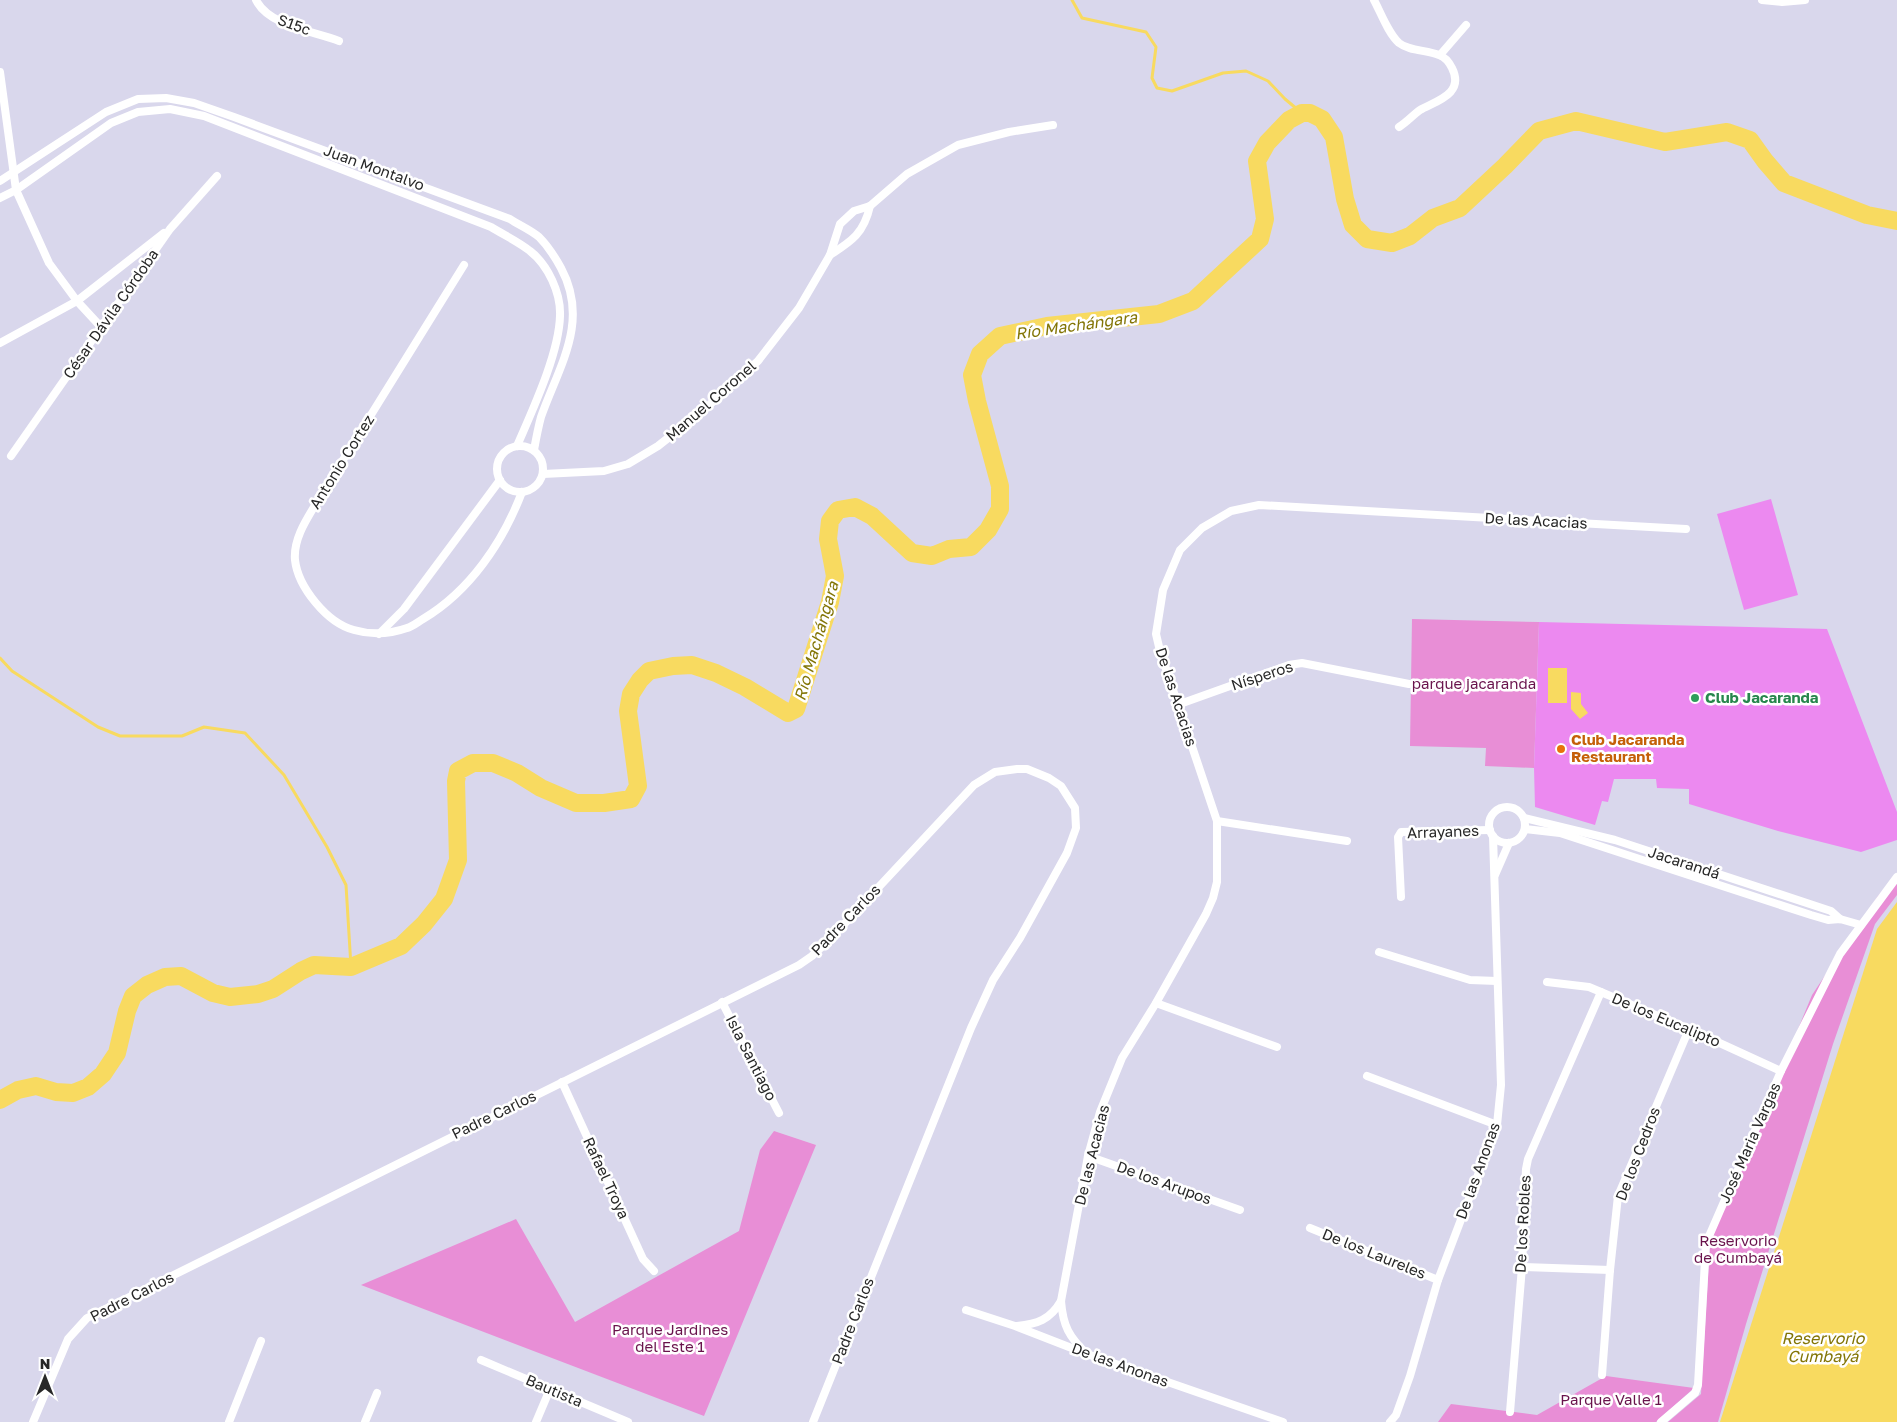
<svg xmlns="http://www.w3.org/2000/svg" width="1897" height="1422" font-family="'Golos Text',sans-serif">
  <rect width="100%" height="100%" fill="#d9d7ec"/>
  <g fill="#e88ed6">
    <path d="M1412 619 1539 622 1534 768 1485 766 1486 748 1410 746Z"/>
    <path d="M1897 873V895L1875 924 1833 1044 1746 1324 1718 1422H1668L1701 1394 1710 1243 1812 995 1878 896Z"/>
    <path d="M774 1131 816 1145 704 1416 361 1285 516 1219 575 1322 739 1231 760 1150Z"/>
    <path d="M1606 1376 1694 1388 1656 1422H1438L1451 1404 1537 1415Z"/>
  </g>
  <g fill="#ec89f0">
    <path d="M1771 499 1798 595 1744 610 1717 514Z"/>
    <path d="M1539 622 1827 629 1897 812V840L1861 852 1778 831 1689 804V789L1657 788 1656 779H1614L1608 802 1602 801 1595 825 1535 807 1534 768Z"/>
  </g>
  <g fill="#f8da60">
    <rect x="1548" y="668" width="19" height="35"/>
    <path d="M1571 692 1581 693V704L1588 713 1580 719 1571 709Z"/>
    <path d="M1897 902V1422H1720L1877 929Z"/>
  </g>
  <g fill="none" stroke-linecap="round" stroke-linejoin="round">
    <g stroke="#f8da60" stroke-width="3">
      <path d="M1072 0 1082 18 1146 32 1156 47 1152 78 1157 88 1172 91 1223 73 1246 71 1268 81 1285 99 1309 119"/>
      <path d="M0 658 12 671 98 727 120 736H182L204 727 245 733 284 775 327 847 346 885 351 967"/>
    </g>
    <path stroke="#f8da60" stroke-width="18" d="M0 1100 18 1090 36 1086 56 1092 73 1093 88 1087 103 1074 117 1053 127 1011 133 996 147 985 165 977 181 976 213 993 230 997 258 994 273 989 301 971 314 965 351 967 401 946 424 924 444 899 458 860 456 781 458 771 473 763H493L517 773 541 788 576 803H604L631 799 638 786 628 711 631 694 640 680 649 671 673 666 692 665 716 673 745 687 788 713 796 709 830 602 835 576 828 539 830 521 838 510 855 507 872 516 912 553 932 556 949 549 971 547 988 530 1000 509V486L977 401 972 375 980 354 1000 336 1047 326 1159 314 1193 301 1260 239 1265 219 1257 161 1267 143 1289 120 1302 113H1310L1322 119 1334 137 1345 199 1353 225 1367 239 1392 243 1410 236 1433 218 1460 208 1505 166 1539 131 1576 121 1665 142 1727 132 1750 140 1765 161 1784 183 1867 215 1897 221"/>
    <g stroke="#fff" stroke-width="8">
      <path d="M256 0C269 26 313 31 339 41"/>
      <path d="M1374 0C1381 13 1388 33 1399 43 1409 51 1427 50 1439 55 1445 57 1449 62 1452 68 1465 94 1436 101 1420 110 1413 115 1407 122 1399 127"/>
      <path d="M1762 0 1782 2 1805 0"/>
      <path d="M1440 55 1466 25"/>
      <path d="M0 72 16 190 49 263 77 301 101 327"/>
      <path d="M0 181 106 112 138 99 166 98 194 103 234 117 510 219C519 225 531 230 539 237 548 246 555 257 561 268 590 322 559 366 541 417 538 428 536 439 534 450"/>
      <path d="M0 198 16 190 111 123 138 112 170 109 204 116 491 227C504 235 519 242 530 251 548 265 561 293 560 316 559 354 532 411 517 446"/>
      <path d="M830 255C852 241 864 233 870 206"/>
      <path d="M464 265 320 497C309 516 293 537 295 560 298 587 327 623 354 630 371 635 390 634 407 628 412 627 418 622 423 619 470 591 503 542 522 492"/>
      <path d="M0 343 77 301 164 233"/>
      <circle cx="520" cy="469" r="23"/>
      <path d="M11 456 170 229 217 176"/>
      <path d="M543 474 604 471 628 464 658 446 706 408 758 361 799 308 830 255 840 224 854 211 870 206 907 174 958 145 1009 132 1053 125"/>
      <path d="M379 634 404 609 500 480"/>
      <path d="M1177 705 1289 665 1302 663 1409 684"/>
      <circle cx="1507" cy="825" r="18"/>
      <path d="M1524 818 1615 840 1831 911 1840 919"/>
      <path d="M1217 821 1347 841"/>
      <path d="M1525 829 1560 833 1811 915 1828 920 1840 919 1861 925"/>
      <path d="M1495 875 1509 843"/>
      <path d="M1401 897 1398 837 1401 832 1490 830"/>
      <path d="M1379 952 1470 980 1497 981"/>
      <path d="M1547 982 1589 987 1689 1029 1781 1071"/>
      <path d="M722 1002 779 1113"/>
      <path d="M1156 1003 1277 1047"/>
      <path d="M1367 1076 1497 1125"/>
      <path d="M562 1082 643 1259 654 1271"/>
      <path d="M1088 1156 1240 1210"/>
      <path d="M1310 1228 1438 1280"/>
      <path d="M1522 1267 1610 1270"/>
      <path d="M966 1310 1015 1326 1087 1354 1283 1422"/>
      <path d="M1017 1326C1037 1324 1050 1320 1061 1301"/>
      <path d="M1087 1354C1069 1337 1063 1326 1061 1301L1088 1156 1100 1112 1122 1058 1156 1003 1206 914 1213 898 1217 882V821L1160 651 1156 634 1163 590 1180 550 1202 528 1231 511 1259 505 1686 529"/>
      <path d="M481 1360 628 1422"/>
      <path d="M1602 1375 1610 1270 1618 1196 1689 1029"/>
      <path d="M1510 1412 1522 1267 1526 1169 1528 1159 1601 992"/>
      <path d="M33 1422 68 1339 87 1318 799 965 812 956 833 936 974 785 995 772 1017 769H1027L1049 778 1061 786 1075 808 1076 828 1067 853 1020 938 993 980 971 1028 813 1422"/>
      <path d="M229 1422 261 1341"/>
      <path d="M365 1422 377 1393"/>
      <path d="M536 1422 550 1389"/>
      <path d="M1390 1422 1396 1415 1410 1376 1438 1280 1497 1125 1501 1085 1493 836"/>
      <path d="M1661 1422 1695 1393 1698 1385 1706 1243 1781 1071 1840 954 1897 877"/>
    </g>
  </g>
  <circle fill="#2e9e5b" stroke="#fff" stroke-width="2" cx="1695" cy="698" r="5"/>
  <circle fill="#e8710a" stroke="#fff" stroke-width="2" cx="1561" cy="749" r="5"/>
  <g text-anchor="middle" stroke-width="5" stroke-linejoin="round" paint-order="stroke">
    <g font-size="15" fill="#272727" stroke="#fff">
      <text transform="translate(294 25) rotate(20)" y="5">S15c</text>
      <text transform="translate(374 168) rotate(20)" y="5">Juan Montalvo</text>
      <text transform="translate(111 314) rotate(-55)" y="5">César Dávila Córdoba</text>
      <text transform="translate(711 401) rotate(-41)" y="5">Manuel Coronel</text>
      <text transform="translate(342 462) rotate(-58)" y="5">Antonio Cortez</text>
      <text transform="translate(1536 521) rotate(3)" y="5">De las Acacias</text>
      <text transform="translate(1262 676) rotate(-18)" y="5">Nísperos</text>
      <text transform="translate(1176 697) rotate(72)" y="5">De las Acacias</text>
      <text transform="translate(1443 832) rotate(-2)" y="5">Arrayanes</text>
      <text transform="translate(1684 863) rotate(18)" y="5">Jacarandá</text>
      <text transform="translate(846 920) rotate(-46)" y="5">Padre Carlos</text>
      <text transform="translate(1666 1020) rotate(23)" y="5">De los Eucalipto</text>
      <text transform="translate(751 1058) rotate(63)" y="5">Isla Santiago</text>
      <text transform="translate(494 1115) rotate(-26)" y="5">Padre Carlos</text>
      <text transform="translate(1750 1143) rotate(-66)" y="5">José Maria Vargas</text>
      <text transform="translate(1638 1154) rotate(-69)" y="5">De los Cedros</text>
      <text transform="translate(1092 1155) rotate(-76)" y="5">De las Acacias</text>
      <text transform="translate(1478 1171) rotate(-70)" y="5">De las Anonas</text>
      <text transform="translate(606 1178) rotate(65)" y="5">Rafael Troya</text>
      <text transform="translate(1164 1183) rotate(20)" y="5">De los Arupos</text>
      <text transform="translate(1523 1224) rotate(-87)" y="5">De los Robles</text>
      <text transform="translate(1374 1254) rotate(22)" y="5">De los Laureles</text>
      <text transform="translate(132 1297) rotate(-27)" y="5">Padre Carlos</text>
      <text transform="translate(853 1321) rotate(-69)" y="5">Padre Carlos</text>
      <text transform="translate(1120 1365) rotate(20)" y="5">De las Anonas</text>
      <text transform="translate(554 1391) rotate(23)" y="5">Bautista</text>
    </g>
    <g font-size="15" fill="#69134c" stroke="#fff">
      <text x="1474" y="689">parque jacaranda</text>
      <text x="1738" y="1246">Reservorio<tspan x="1738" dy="17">de Cumbayá</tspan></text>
      <text x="670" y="1335">Parque Jardines<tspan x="670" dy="17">del Este 1</tspan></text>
      <text x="1611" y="1405">Parque Valle 1</text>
    </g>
    <g font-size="15" font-weight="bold" fill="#27864d" stroke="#fff" text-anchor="start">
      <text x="1705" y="703">Club Jacaranda</text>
    </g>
    <g font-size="15" font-weight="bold" fill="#c56008" stroke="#fff" text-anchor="start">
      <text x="1571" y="745">Club Jacaranda<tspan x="1571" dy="17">Restaurant</tspan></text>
    </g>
    <g font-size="16" font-style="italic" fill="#837506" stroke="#fff">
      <text transform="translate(1076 325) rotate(-8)" y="6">Río Machángara</text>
      <text transform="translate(816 641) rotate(-74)" y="6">Río Machángara</text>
      <text x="1823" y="1344">Reservorio<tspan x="1823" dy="18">Cumbayá</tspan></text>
    </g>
  </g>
  <g transform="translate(45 1377)" stroke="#ffffff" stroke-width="4" paint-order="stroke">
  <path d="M0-4L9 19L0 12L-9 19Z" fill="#272727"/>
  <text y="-8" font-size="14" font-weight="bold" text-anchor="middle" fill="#272727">N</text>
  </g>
</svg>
